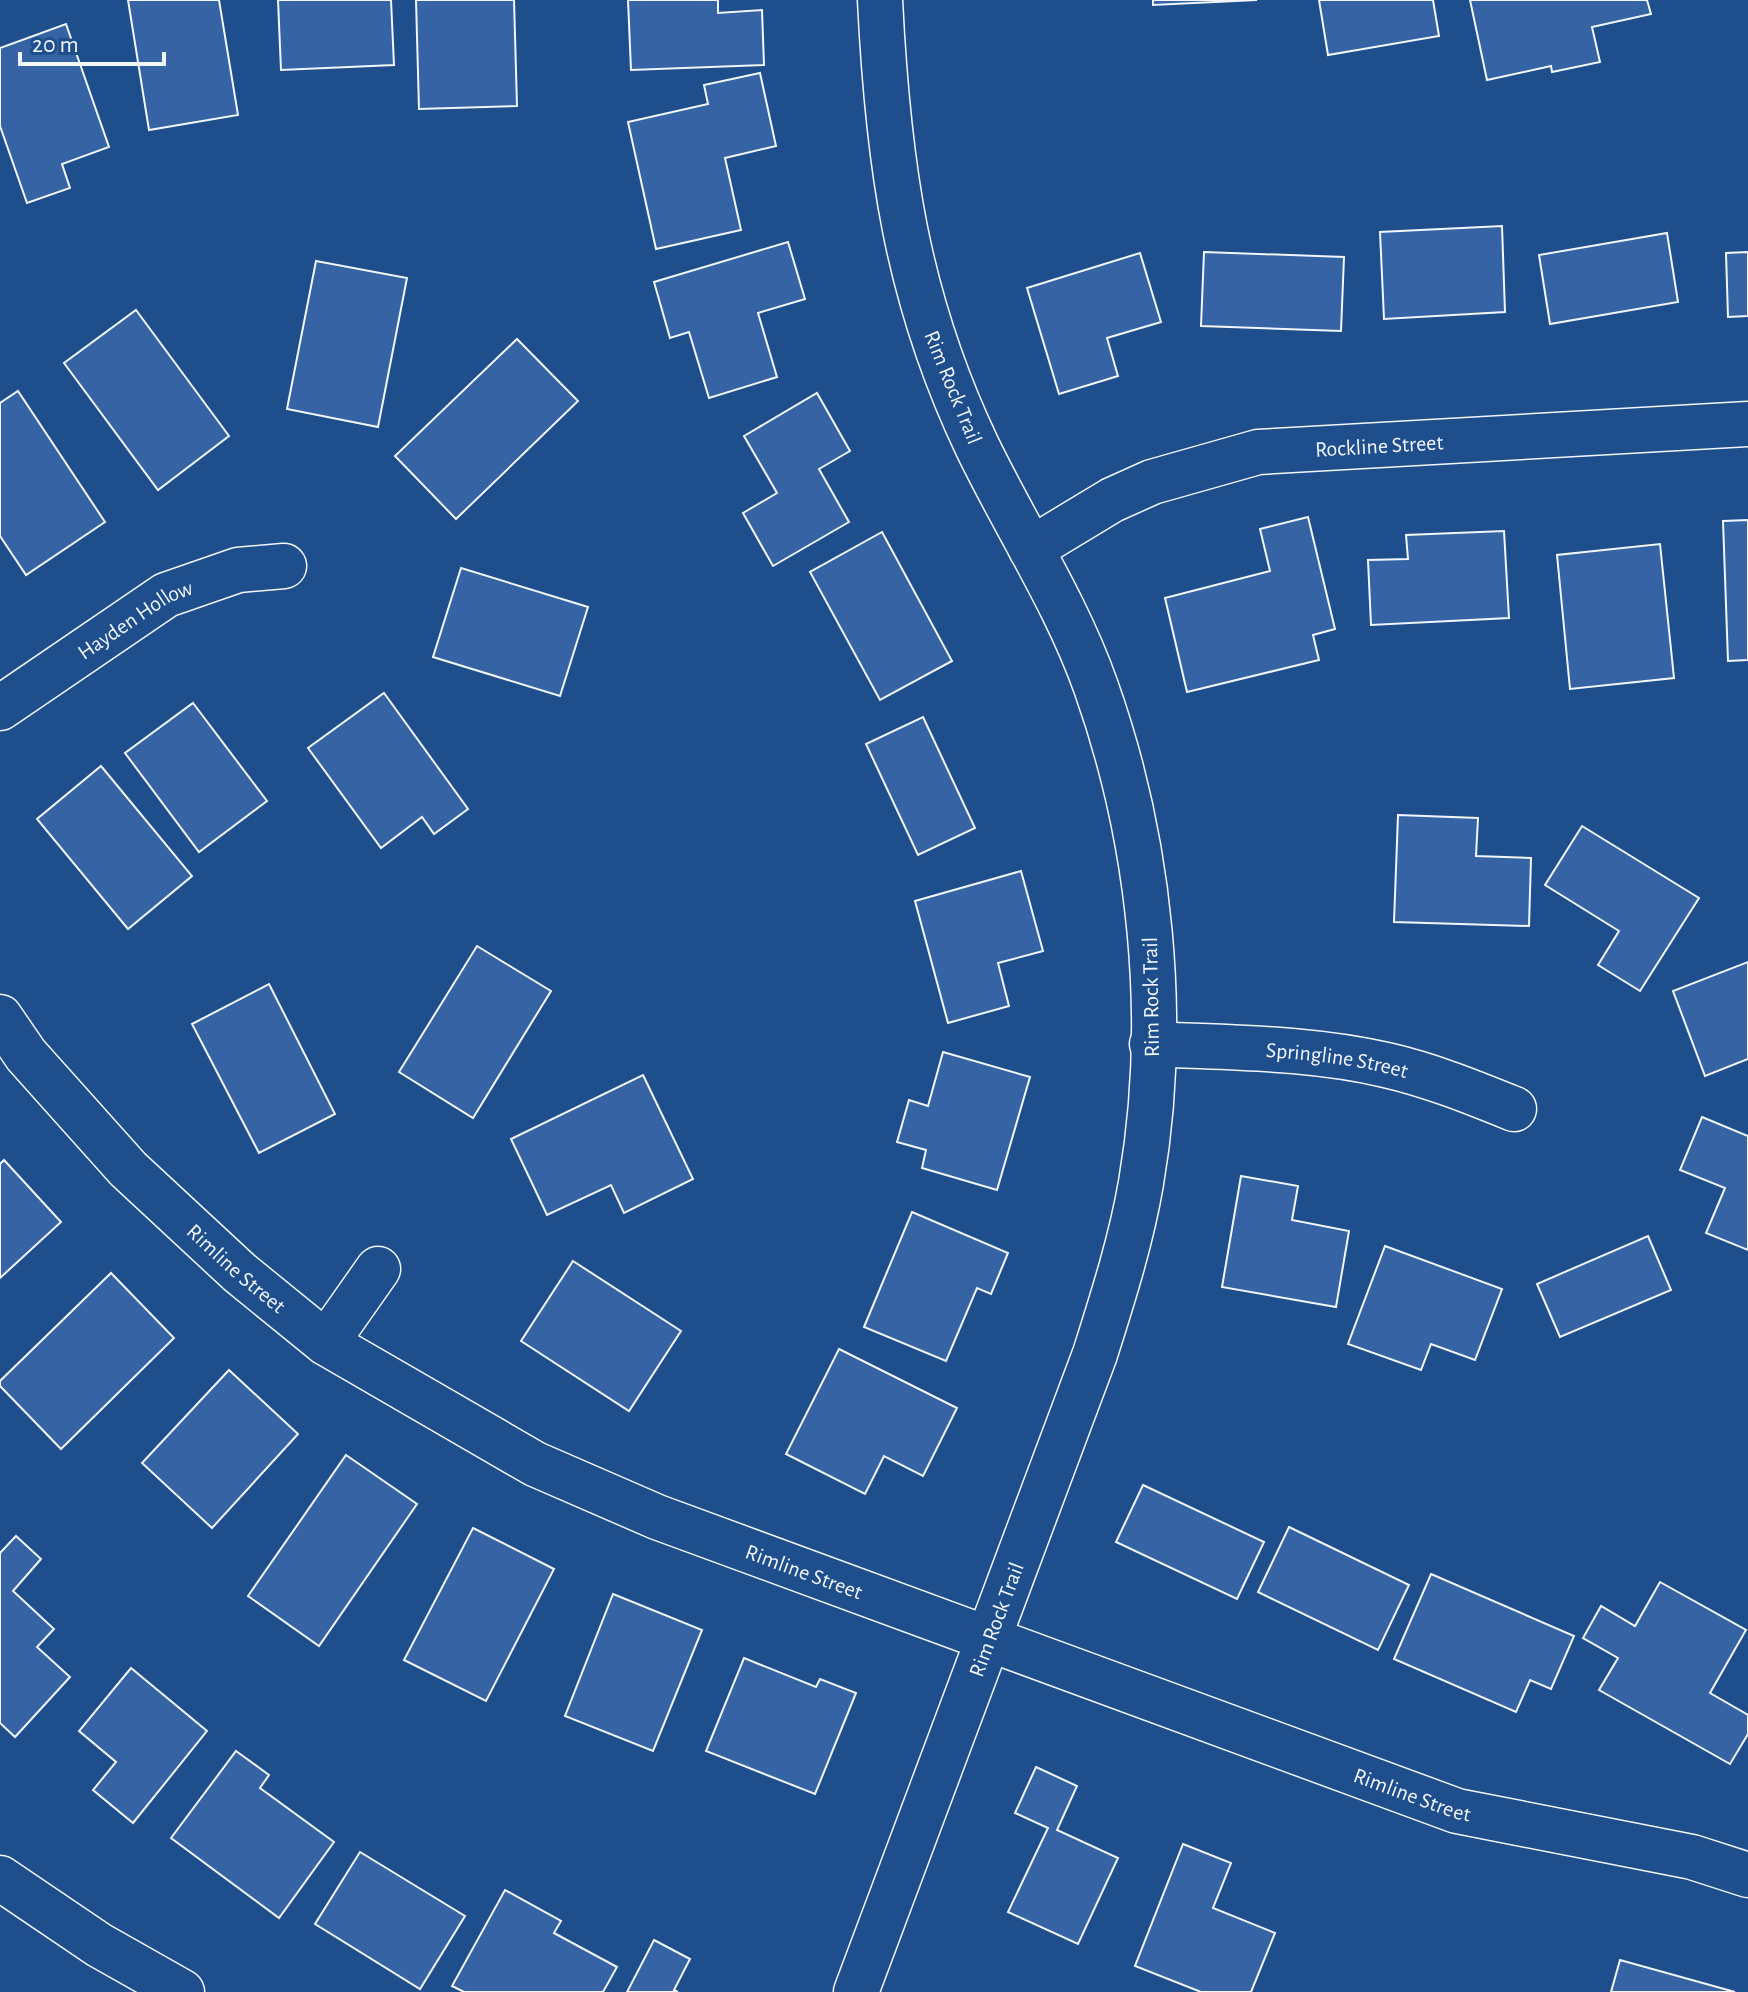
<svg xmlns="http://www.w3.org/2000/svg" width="1748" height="1992" font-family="'Alegreya Sans',sans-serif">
  <rect width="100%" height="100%" fill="#1f4e8c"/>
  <g fill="#3563a3" stroke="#f2f6ff" stroke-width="2">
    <path d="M128 0H219L238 115 149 130Z"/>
    <path d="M278 0H391L394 65 281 70Z"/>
    <path d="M416 0H514L517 106 419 109Z"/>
    <path d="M628 0H718V13L762 10 764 65 631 70Z"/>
    <path d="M1153 0H1257L1153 5Z"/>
    <path d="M1319 0H1433L1439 36 1328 55Z"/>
    <path d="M1470 0H1647L1651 14 1592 27 1600 62 1552 72 1551 66 1487 80Z"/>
    <path d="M66 24 109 147 62 164 70 188 27 203 0 126V48Z"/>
    <path d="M760 73 776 146 725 158 741 230 656 249 628 122 708 104 704 85Z"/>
    <path d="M1502 226 1505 312 1384 319 1380 232Z"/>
    <path d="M1667 233 1678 302 1550 324 1539 255Z"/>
    <path d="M788 242 805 299 758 313 777 377 709 398 689 332 670 338 654 282Z"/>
    <path d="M1204 252 1344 257 1341 331 1201 326Z"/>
    <path d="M1748 252V316L1728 317 1726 253Z"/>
    <path d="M1140 253 1161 322 1107 338 1118 376 1059 394 1027 288Z"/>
    <path d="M316 261 407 278 378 427 287 409Z"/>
    <path d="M136 310 229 436 158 490 64 363Z"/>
    <path d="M517 339 578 401 456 519 395 456Z"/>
    <path d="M18 391 105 522 26 575 0 536V403Z"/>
    <path d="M817 393 850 451 819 469 849 522 773 566 743 513 777 493 744 436Z"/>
    <path d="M1308 517 1335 629 1313 635 1319 660 1187 692 1165 598 1270 571 1260 529Z"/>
    <path d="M1748 520V660L1728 661 1723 521Z"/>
    <path d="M1504 531 1509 618 1371 625 1368 560 1408 559 1406 535Z"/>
    <path d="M882 532 952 661 880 700 810 572Z"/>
    <path d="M1660 544 1674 678 1570 689 1557 555Z"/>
    <path d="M461 568 588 607 560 696 433 657Z"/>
    <path d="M384 693 468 809 434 834 422 817 381 848 308 748Z"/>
    <path d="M193 703 267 801 199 852 125 753Z"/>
    <path d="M923 717 975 828 918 855 866 744Z"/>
    <path d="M101 766 192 876 128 929 37 819Z"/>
    <path d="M1398 815 1478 818 1476 856 1531 858 1529 926 1394 922Z"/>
    <path d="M1582 826 1699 898 1640 991 1598 965 1619 931 1545 885Z"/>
    <path d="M1021 871 1043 951 998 963 1009 1006 948 1023 915 901Z"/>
    <path d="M477 946 551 991 473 1118 399 1072Z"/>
    <path d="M1748 962V1059L1705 1076 1673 991Z"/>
    <path d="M269 984 335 1114 259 1153 192 1024Z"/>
    <path d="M943 1052 1030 1077 997 1190 922 1168 926 1150 897 1142 909 1100 928 1106Z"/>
    <path d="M643 1075 693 1179 624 1213 611 1185 547 1215 511 1139Z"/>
    <path d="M1702 1117 1748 1136V1250L1706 1233 1725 1188 1680 1170Z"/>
    <path d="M4 1160 61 1222 0 1278V1164Z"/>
    <path d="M1241 1176 1298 1186 1292 1220 1349 1231 1336 1307 1222 1287Z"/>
    <path d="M912 1212 1008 1253 991 1294 977 1288 946 1361 864 1327Z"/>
    <path d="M1648 1236 1671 1290 1560 1337 1537 1284Z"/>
    <path d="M1385 1246 1502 1289 1475 1360 1431 1344 1421 1370 1348 1344Z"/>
    <path d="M573 1261 681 1331 629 1411 521 1341Z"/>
    <path d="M111 1273 174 1338 61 1449 0 1386V1381Z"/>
    <path d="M839 1349 957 1408 923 1476 884 1456 865 1494 786 1454Z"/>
    <path d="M229 1370 298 1434 212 1528 142 1463Z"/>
    <path d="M346 1455 417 1504 319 1646 248 1596Z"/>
    <path d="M1143 1485 1264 1542 1237 1599 1116 1542Z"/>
    <path d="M1289 1527 1409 1585 1378 1650 1258 1592Z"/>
    <path d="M473 1528 554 1569 486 1701 404 1660Z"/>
    <path d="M16 1536 41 1559 13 1591 54 1629 37 1647 70 1677 15 1737 0 1723V1553Z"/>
    <path d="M1431 1574 1574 1636 1551 1689 1530 1680 1516 1712 1394 1659Z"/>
    <path d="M1660 1582 1746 1630 1710 1693 1748 1715V1734L1730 1764 1599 1690 1618 1658 1583 1638 1601 1606 1635 1626Z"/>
    <path d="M613 1594 702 1630 653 1751 565 1716Z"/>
    <path d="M744 1658 816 1687 820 1679 856 1693 815 1794 706 1751Z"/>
    <path d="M131 1668 207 1731 133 1823 93 1790 116 1762 79 1731Z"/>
    <path d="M236 1751 269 1775 260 1788 334 1842 279 1918 171 1838Z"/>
    <path d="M1036 1767 1077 1786 1057 1830 1118 1858 1078 1944 1008 1912 1048 1828 1015 1813Z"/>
    <path d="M1183 1844 1231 1863 1213 1908 1275 1933 1251 1992H1201L1135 1966Z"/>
    <path d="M360 1852 465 1916 420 1989 315 1924Z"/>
    <path d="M505 1890 561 1921 554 1933 617 1967 603 1992H464L452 1986Z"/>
    <path d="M654 1940 690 1959 674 1990 678 1992H627Z"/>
    <path d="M1620 1960 1735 1992H1611Z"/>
  </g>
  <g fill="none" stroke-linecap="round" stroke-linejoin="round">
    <g stroke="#f2f6ff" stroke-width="47">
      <g id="minor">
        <path id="s1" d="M1031 549 1112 500 1152 482 1258 452 1748 424"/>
        <path id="s2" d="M0 708 166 595 238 570 284 566"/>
        <path id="s3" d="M0 1017 26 1055 128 1169 240 1273 326 1343 535 1464 657 1517 1457 1811 1692 1857 1748 1875"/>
        <path id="s4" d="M1152 1044C1230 1048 1309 1047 1386 1065 1430 1075 1472 1092 1514 1109"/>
        <path d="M326 1343 378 1269"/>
        <path d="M0 1878 99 1945 182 1992"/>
        <path id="s5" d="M856 1992 1095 1354C1113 1297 1131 1241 1141 1183 1169 1020 1151 842 1096 687 1066 602 1016 527 977 446 906 297 888 163 880 0"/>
      </g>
    </g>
    <use href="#minor" stroke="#1f4e8c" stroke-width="44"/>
  </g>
  <g text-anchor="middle" stroke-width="6" stroke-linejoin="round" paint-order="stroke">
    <g font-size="22" fill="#f2f6ff" stroke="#1f4e8c">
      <text transform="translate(954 387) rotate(68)" y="8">Rim Rock Trail</text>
      <text dy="8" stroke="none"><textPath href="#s1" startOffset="370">Rockline Street</textPath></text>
      <text dy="8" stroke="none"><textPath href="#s2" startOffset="162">Hayden Hollow</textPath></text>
      <text transform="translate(1150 997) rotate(-91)" y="8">Rim Rock Trail</text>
      <text dy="8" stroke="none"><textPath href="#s4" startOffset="186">Springline Street</textPath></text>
      <text dy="8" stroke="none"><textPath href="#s3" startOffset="346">Rimline Street</textPath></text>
      <text dy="8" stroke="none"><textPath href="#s3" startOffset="994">Rimline Street</textPath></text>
      <text dy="8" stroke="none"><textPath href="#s5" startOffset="398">Rim Rock Trail</textPath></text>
      <text dy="8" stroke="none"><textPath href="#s3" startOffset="1642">Rimline Street</textPath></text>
    </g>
  </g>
  <path d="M20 52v12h144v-12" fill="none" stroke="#f2f6ff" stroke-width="4"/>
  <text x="32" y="52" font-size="24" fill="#f2f6ff" stroke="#1f4e8c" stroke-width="6" paint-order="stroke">20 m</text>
</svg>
